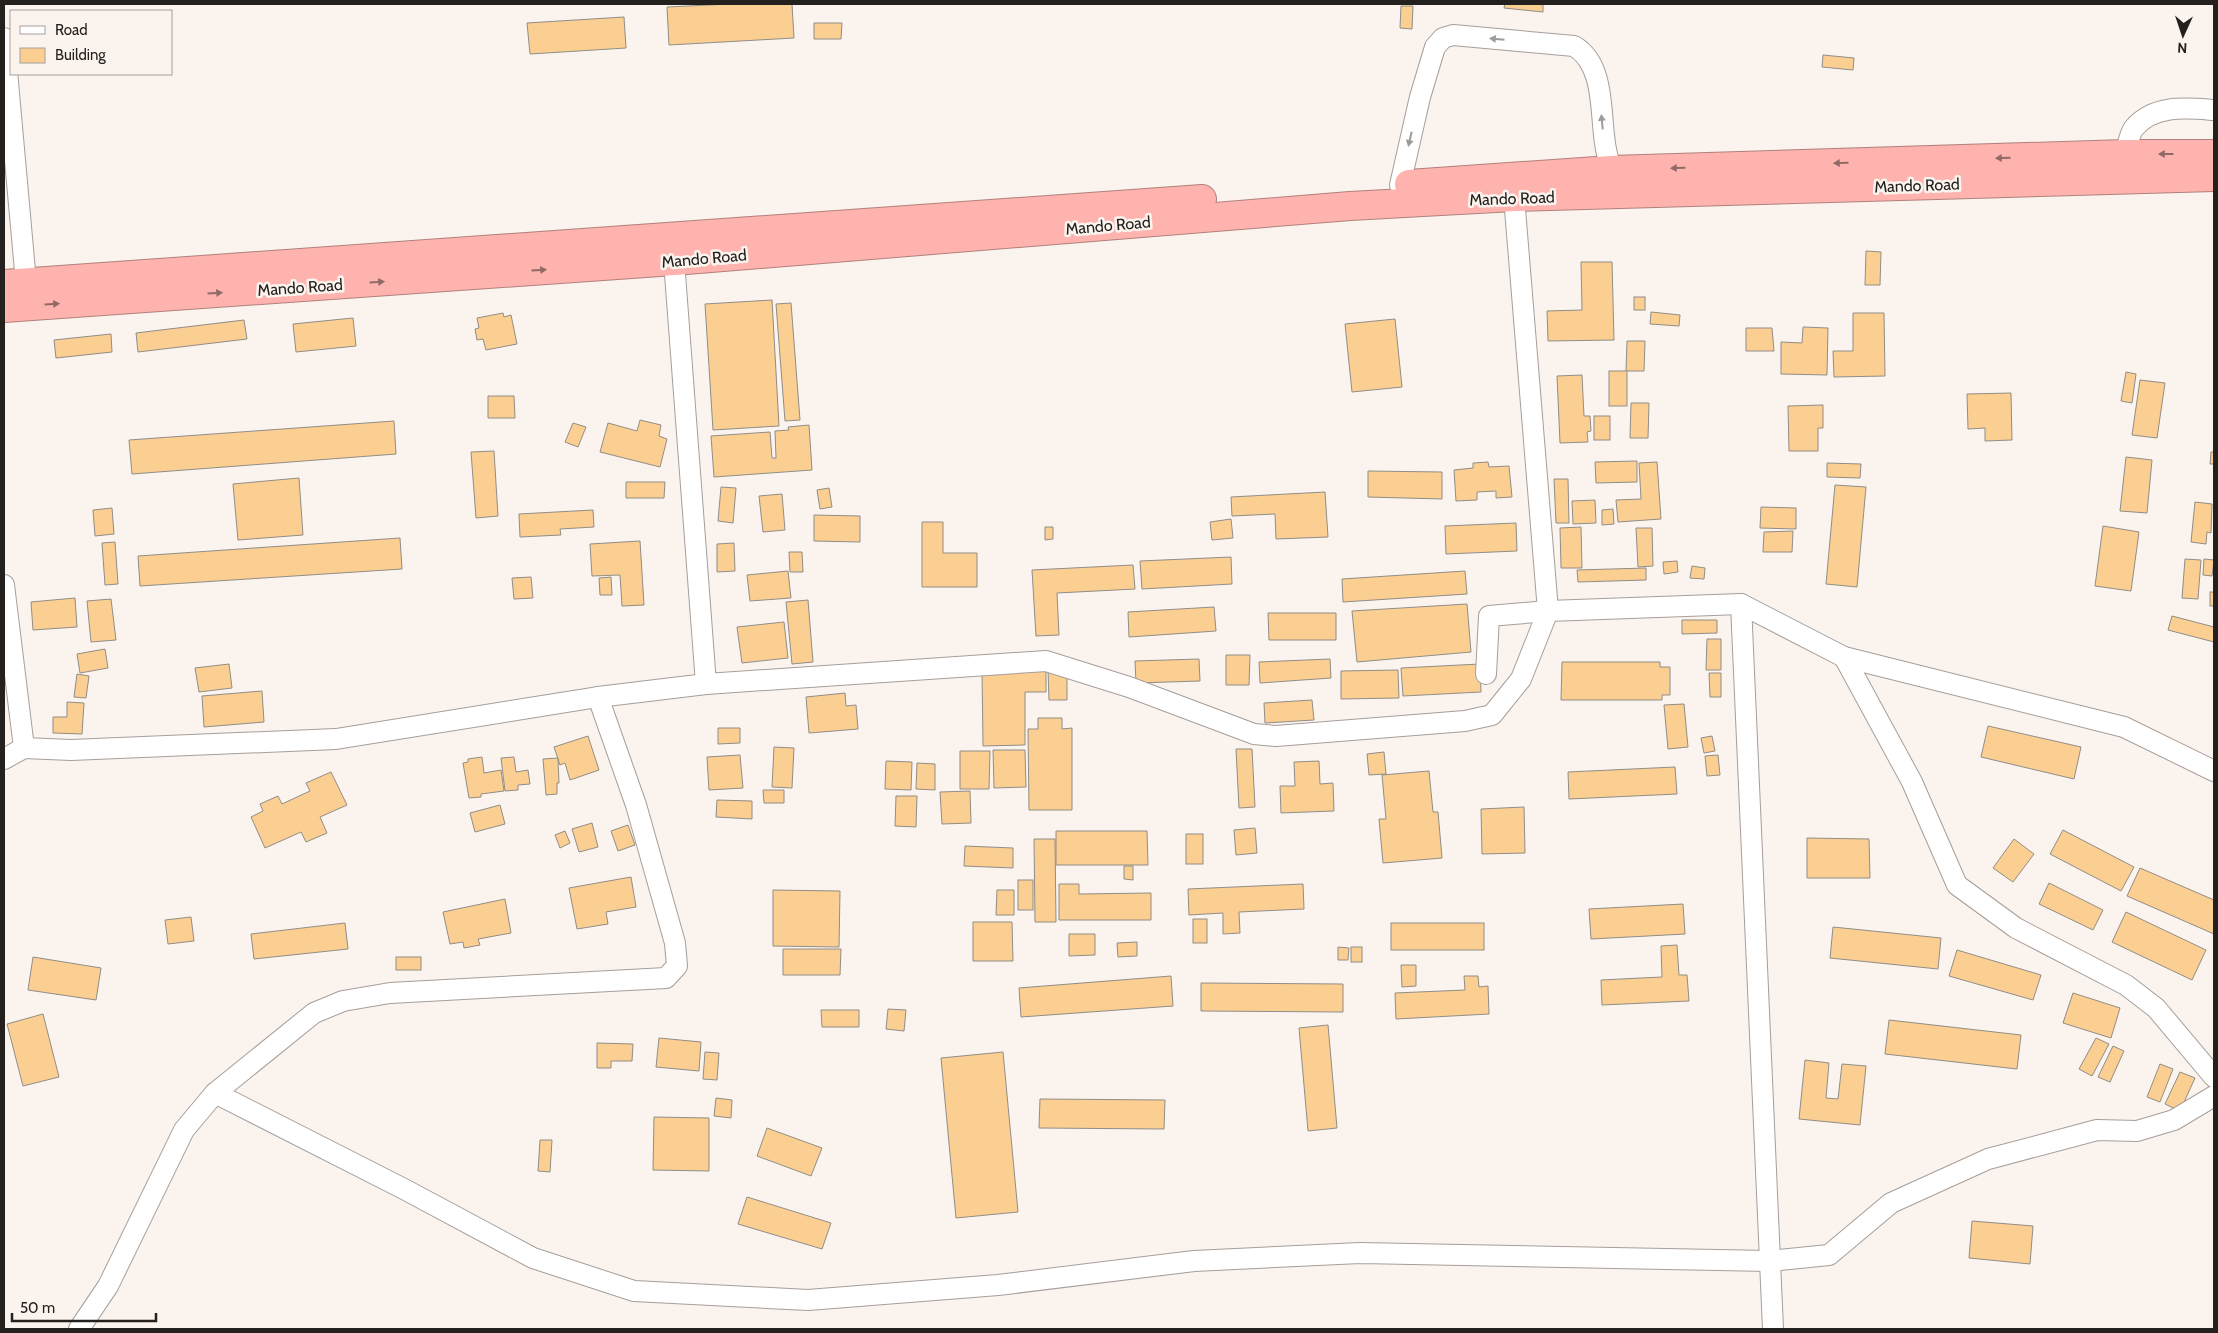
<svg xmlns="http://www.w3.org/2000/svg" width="2218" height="1333" font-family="Cabin,sans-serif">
  <rect width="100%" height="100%" fill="#fbf3ee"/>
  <g fill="#fbcf91" stroke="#918d87">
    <path d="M730 4H792L794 38 669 45 667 7Z"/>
    <path d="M1505 4H1543V12L1504 8Z"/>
    <path d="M1401 6H1413L1412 29 1400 28Z"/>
    <path d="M624 17 626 48 530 54 527 23Z"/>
    <path d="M814 23H842L841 39H814Z"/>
    <path d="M1823 55 1854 58 1853 70 1822 67Z"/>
    <path d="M1866 251 1881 252 1880 285H1865Z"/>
    <path d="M1581 262H1612L1614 340 1548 341 1547 311 1582 310Z"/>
    <rect x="1634" y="297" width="11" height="13"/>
    <path d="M772 300 779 426 713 430 705 304Z"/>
    <path d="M791 303 800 420 785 421 776 304Z"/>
    <path d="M1651 312 1680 315 1679 326 1650 324Z"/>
    <path d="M503 313 504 317 511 315 517 344 486 350 483 339 477 340 475 329 479 328 477 318Z"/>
    <path d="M1853 313H1884L1885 376 1834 377 1833 351H1853Z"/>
    <path d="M353 318 356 346 296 352 293 324Z"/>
    <path d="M1395 319 1402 387 1352 392 1345 324Z"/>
    <path d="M244 320 247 339 138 352 136 333Z"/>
    <path d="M1803 327 1828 328 1827 375 1781 374V342L1802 343Z"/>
    <path d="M1746 328H1772L1774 351H1746Z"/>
    <path d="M111 334 112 352 56 358 54 340Z"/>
    <path d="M1627 341H1645L1644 371H1626Z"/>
    <rect x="1609" y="371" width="18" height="35"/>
    <path d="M2126 372 2136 374 2132 403 2121 401Z"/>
    <path d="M1582 375 1584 416H1590L1591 431 1587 432 1588 442 1560 443 1557 376Z"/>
    <path d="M2140 380 2165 383 2157 438 2132 435Z"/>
    <path d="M2011 393 2012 440 1985 441V428L1968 429 1967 394Z"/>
    <path d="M488 396H514L515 418H488Z"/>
    <path d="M1631 403H1649L1648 438H1630Z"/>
    <path d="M1823 405V428H1818V451H1789L1788 406Z"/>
    <rect x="1594" y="416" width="16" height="24"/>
    <path d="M640 420 661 425 659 436 667 439 660 467 600 452 608 423 637 431Z"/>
    <path d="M394 421 396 454 132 474 129 440Z"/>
    <path d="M573 423 586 427 578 447 565 442Z"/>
    <path d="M809 425 812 470 714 477 711 436 770 432 772 458H776L775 431 789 430 788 427Z"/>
    <path d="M494 451 498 516 476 518 471 452Z"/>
    <path d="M2211 452H2214V464H2210Z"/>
    <path d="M2126 457 2152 460 2147 513 2120 511Z"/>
    <path d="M1637 461V482L1596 483 1595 462Z"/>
    <path d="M1488 462 1489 467 1509 466 1512 497 1496 498V491L1477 492V500L1456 501 1454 470 1473 468V463Z"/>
    <path d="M1657 462 1661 519 1618 522 1616 500 1641 499 1639 463Z"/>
    <path d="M1827 463 1861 464 1860 478 1827 477Z"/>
    <path d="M1368 471 1442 472V499L1368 497Z"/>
    <path d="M299 478 303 535 238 540 233 484Z"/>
    <path d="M1554 479H1568L1569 523H1556Z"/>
    <path d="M626 482H665L664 498H626Z"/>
    <path d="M1835 485 1866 487 1857 587 1826 584Z"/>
    <path d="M721 487 736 488 733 523 718 521Z"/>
    <path d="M829 488 832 507 820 509 817 490Z"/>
    <path d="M1325 492 1328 537 1276 539 1275 514 1232 516 1231 497Z"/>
    <path d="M782 494 785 530 763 532 759 496Z"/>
    <path d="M1595 500 1596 523 1573 524 1572 501Z"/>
    <path d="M2195 502 2212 504 2211 533 2207 532 2206 544 2191 542Z"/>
    <path d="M1761 507 1796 508V529L1760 528Z"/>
    <path d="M112 508 114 534 95 536 93 510Z"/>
    <path d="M1613 509 1614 524 1602 525V510Z"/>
    <path d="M593 510 594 527 560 529 561 535 520 537 519 514Z"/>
    <path d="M814 515 860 516V542L814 541Z"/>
    <path d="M1231 519 1233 538 1212 540 1210 522Z"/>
    <path d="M922 522H943V553H977V587H922Z"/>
    <path d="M1516 523 1517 551 1446 554 1445 526Z"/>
    <path d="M2103 526 2139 532 2131 591 2095 586Z"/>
    <path d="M1045 527H1053V539L1045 540Z"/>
    <path d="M1581 527 1582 568H1561L1560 528Z"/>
    <path d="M1636 528H1652L1653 566 1638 567Z"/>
    <path d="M1793 531 1792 552H1763L1764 532Z"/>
    <path d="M400 538 402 569 140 586 138 556Z"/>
    <path d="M640 541 644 605 622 606 620 575 592 576 590 544Z"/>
    <path d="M115 542 118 584 105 585 102 543Z"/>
    <path d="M734 543 735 571 717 572V544Z"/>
    <path d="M789 552H802L803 572H790Z"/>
    <path d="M1231 557 1232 584 1142 589 1140 561Z"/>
    <path d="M2185 559 2201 560 2198 599 2182 598Z"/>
    <path d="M2204 559 2214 560 2212 576 2203 575Z"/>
    <path d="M1677 561 1678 572 1664 574 1663 562Z"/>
    <path d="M1133 565 1135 589 1057 593 1059 635 1036 636 1032 570Z"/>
    <path d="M1692 566 1705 568 1704 579 1690 578Z"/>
    <path d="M1646 568V580L1578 582 1577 570Z"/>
    <path d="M788 571 791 598 750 601 747 575Z"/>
    <path d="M1465 571 1467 594 1343 602 1342 579Z"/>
    <path d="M531 577 533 598 514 599 512 578Z"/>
    <path d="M611 577 612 595H600L599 578Z"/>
    <rect x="2210" y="592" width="4" height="14"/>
    <path d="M75 598 77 627 33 630 31 602Z"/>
    <path d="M111 599 116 640 91 642 87 601Z"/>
    <path d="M808 600 813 662 792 664 786 602Z"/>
    <path d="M1467 604 1471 652 1357 662 1352 611Z"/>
    <path d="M1214 607 1216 631 1129 637 1128 612Z"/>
    <path d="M1268 613H1336V640H1269Z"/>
    <path d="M2172 616 2214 627V642L2168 630Z"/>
    <path d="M1682 620H1717V633L1682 634Z"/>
    <path d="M784 622 788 658 742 663 737 627Z"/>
    <path d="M1707 639H1721V670H1706Z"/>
    <path d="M105 649 108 668 80 673 77 654Z"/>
    <path d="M1226 655H1250L1249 685H1226Z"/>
    <path d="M1199 659 1200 681 1136 683 1135 661Z"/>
    <path d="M1330 659 1331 678 1260 683 1259 662Z"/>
    <path d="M1562 662H1660V667H1670V695H1662V700H1561Z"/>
    <path d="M229 664 232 688 199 692 195 668Z"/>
    <path d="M1480 664 1481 692 1403 696 1401 668Z"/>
    <path d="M1048 669H1067V700H1049Z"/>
    <path d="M1398 670 1399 698 1341 699V671Z"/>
    <path d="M982 671H1046V692H1025V745L983 746Z"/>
    <path d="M1709 673H1721V697H1710Z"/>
    <path d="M77 674 89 676 86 698 74 697Z"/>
    <path d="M262 691 264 722 204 727 202 696Z"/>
    <path d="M845 693 846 706 856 705 858 729 809 733 806 697Z"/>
    <path d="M1312 700 1314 720 1265 723 1264 703Z"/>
    <path d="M67 702 84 703 82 734 53 733V717H67Z"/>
    <path d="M1684 704 1688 747 1668 749 1664 705Z"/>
    <path d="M1038 718H1062V729L1072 728V810H1029L1028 729H1038Z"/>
    <path d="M1988 726 2081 747 2074 779 1981 757Z"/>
    <path d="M718 728H740V743L718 744Z"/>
    <path d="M588 736 599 770 570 780 565 763 560 765 554 747Z"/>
    <path d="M1712 736 1715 751 1704 753 1701 738Z"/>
    <path d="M774 747 794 748 792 788 772 787Z"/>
    <path d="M1236 749H1252L1255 807 1239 808Z"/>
    <path d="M993 750H1025L1026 787 994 788Z"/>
    <path d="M960 751H990L989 789H960Z"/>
    <path d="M1384 752 1386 774 1369 775 1367 754Z"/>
    <path d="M740 755 743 788 709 790 707 757Z"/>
    <path d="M1718 755 1720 775 1707 776 1705 756Z"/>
    <path d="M482 757 484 773 501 770 504 791 481 794V797L469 798 463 763 468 762V759Z"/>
    <path d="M514 757 516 772 528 770 530 784 518 785V790L505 791 501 758Z"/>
    <path d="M558 758 559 783H557V794L546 795 543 759Z"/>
    <path d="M886 761 912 762 911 790 885 789Z"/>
    <path d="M1319 761 1320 784 1333 783 1334 811 1281 813 1280 786H1295L1294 762Z"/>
    <path d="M917 763 935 764V790L916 789Z"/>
    <path d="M1675 767 1677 794 1569 799 1568 772Z"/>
    <path d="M1429 771 1433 812H1438L1442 858 1383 863 1379 819H1386L1382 775Z"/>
    <path d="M331 772 347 805 320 817 327 833 306 842 301 832 265 848 251 817 263 811 260 804 278 796 282 804 310 791 306 783Z"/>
    <path d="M763 790H784V803H764Z"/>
    <path d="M970 791 971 823 942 824 940 792Z"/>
    <path d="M896 796H917L916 827 895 826Z"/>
    <path d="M717 800 752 801V819L716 817Z"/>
    <path d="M500 805 505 824 475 832 470 813Z"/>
    <path d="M1524 807 1525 853 1482 854 1481 809Z"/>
    <path d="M592 823 598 847 579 852 572 829Z"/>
    <path d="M628 825 635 845 618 851 611 831Z"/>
    <path d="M1255 828 1257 853 1236 855 1234 830Z"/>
    <path d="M2063 830 2134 867 2121 891 2050 854Z"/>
    <path d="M565 831 570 843 560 848 555 835Z"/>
    <path d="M1056 831H1147L1148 865H1056Z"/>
    <rect x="1186" y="834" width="17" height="30"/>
    <path d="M1807 838 1869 839 1870 878H1807Z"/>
    <path d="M1034 839H1055L1056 922H1035Z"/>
    <path d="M2014 839 2034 854 2013 882 1993 868Z"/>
    <path d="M965 846 1013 848V868L964 866Z"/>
    <path d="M1124 866H1133V880L1124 879Z"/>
    <path d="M2140 868 2214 900V934L2127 896Z"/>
    <path d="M631 877 636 907 606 912 608 924 577 929 569 888Z"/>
    <rect x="1018" y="880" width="15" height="30"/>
    <path d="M2049 883 2103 910 2093 930 2039 904Z"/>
    <path d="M1059 884H1079V894L1151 893V920H1059Z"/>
    <path d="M1303 884 1304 909 1239 912 1240 933 1223 934V913L1189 915 1188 889Z"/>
    <path d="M773 890 840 891 839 947 773 946Z"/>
    <path d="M997 890H1014V915H996Z"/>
    <path d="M505 899 511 933 478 939 480 945 464 948 463 942 450 944 443 912Z"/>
    <path d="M1683 904 1685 934 1591 939 1589 909Z"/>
    <path d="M2126 912 2206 950 2192 980 2112 942Z"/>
    <path d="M191 917 194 941 168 944 165 920Z"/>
    <rect x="1193" y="919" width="14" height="24"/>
    <path d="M973 922H1012L1013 961H973Z"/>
    <path d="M345 923 348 949 254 959 251 934Z"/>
    <rect x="1391" y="923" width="93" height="27"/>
    <path d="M1833 927 1941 938 1938 969 1830 958Z"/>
    <path d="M1069 934H1095V955L1069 956Z"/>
    <path d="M1137 942V956L1118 957 1117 943Z"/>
    <path d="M1677 945 1679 975H1687L1689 1001 1602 1005 1601 980 1662 977 1661 946Z"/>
    <path d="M1338 947 1349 948 1348 960H1338Z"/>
    <rect x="1351" y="947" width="11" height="15"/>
    <path d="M783 949H841L840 975H783Z"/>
    <path d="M1957 950 2041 975 2033 1000 1949 976Z"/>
    <path d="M33 957 101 968 96 1000 28 990Z"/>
    <rect x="396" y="957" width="25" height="13"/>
    <path d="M1401 965H1416V986L1402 987Z"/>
    <path d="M1171 976 1173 1006 1021 1017 1019 988Z"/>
    <path d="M1464 976H1478L1479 987 1488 986 1489 1014 1396 1019 1395 993 1465 990Z"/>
    <path d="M1201 983 1343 984V1012L1201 1011Z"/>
    <path d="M2073 993 2120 1008 2111 1038 2063 1023Z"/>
    <path d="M888 1009 906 1010 904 1031 886 1029Z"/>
    <path d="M821 1010H859V1027H822Z"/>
    <path d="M43 1014 59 1077 23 1086 7 1024Z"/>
    <path d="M1889 1020 2021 1035 2017 1069 1885 1054Z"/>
    <path d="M1328 1025 1337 1128 1308 1131 1299 1028Z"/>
    <path d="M659 1038 701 1042 699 1071 656 1067Z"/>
    <path d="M2096 1038 2109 1044 2092 1076 2079 1069Z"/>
    <path d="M597 1043 633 1044 632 1061H611V1068H597Z"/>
    <path d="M2113 1046 2124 1051 2110 1082 2098 1077Z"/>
    <path d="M705 1052 719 1053 717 1080 703 1079Z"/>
    <path d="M1003 1052 1018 1212 956 1218 941 1058Z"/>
    <path d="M1805 1060 1829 1063 1826 1098 1838 1099 1842 1064 1866 1066 1860 1125 1799 1119Z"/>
    <path d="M2160 1064 2173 1069 2160 1102 2147 1097Z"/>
    <path d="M2180 1072 2195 1078 2180 1111 2165 1104Z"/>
    <path d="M716 1098 732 1100 731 1118 714 1116Z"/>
    <path d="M1040 1099 1165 1100 1164 1129 1039 1128Z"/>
    <path d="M654 1117 709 1118V1171L653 1170Z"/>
    <path d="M767 1128 822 1148 811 1176 757 1156Z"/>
    <path d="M540 1140H552L550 1172 538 1171Z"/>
    <path d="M747 1197 831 1223 822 1249 738 1224Z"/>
    <path d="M1972 1221 2033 1226 2030 1264 1969 1258Z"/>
  </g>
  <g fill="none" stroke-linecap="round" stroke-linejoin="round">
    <g stroke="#a69e9a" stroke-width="22">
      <g id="minor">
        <path d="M4 38 26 282"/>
        <path d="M2125 154C2128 146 2129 134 2134 128 2154 104 2187 108 2214 110"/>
        <path d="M1400 185 1420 97 1435 47 1443 38 1453 35 1574 46C1605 64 1600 112 1605 143 1606 152 1609 161 1611 170"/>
        <path d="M674 261 706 684"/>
        <path d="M4 585 24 748"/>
        <path d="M1741 604 1773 1329"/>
        <path d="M1844 657 1912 782 1957 885 2016 928 2126 985 2156 1008 2214 1077"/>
        <path d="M1486 674 1489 616 1548 611 1741 604 1844 657 2124 727 2214 771"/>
        <path d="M4 759 24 748 71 750 336 739 598 697 706 684 1046 661 1129 687 1254 734 1276 736 1465 721 1492 715 1521 679 1548 611 1514 197"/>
        <path d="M215 1093 404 1189 533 1258 634 1291 808 1300 998 1285 1194 1261 1360 1253 1769 1261 1829 1255 1891 1203 1988 1159 2097 1130 2137 1131 2174 1120 2214 1096"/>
        <path d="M79 1329 108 1286 184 1130 215 1093 314 1013 343 1001 390 993 666 978 677 966 675 943 636 805 598 697"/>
      </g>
    </g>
    <g stroke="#b1807c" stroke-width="30">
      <g id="highway">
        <path d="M1409 184 1611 170 2125 154H2214"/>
        <path d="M4 284 1202 199"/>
        <path d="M4 308 674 261 1350 206 1514 197 2214 177"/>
      </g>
    </g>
    <use href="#minor" stroke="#fff" stroke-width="20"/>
    <use href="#highway" stroke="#feb3ae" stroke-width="28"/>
  </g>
  <defs><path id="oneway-solid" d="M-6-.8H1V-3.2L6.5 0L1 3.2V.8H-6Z" transform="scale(1.25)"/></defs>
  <g fill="#9c9b9a">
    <use href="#oneway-solid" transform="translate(1497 39) rotate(-175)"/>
    <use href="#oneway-solid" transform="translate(1602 122) rotate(-96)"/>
    <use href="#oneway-solid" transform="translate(1410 139) rotate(103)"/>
  </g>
  <g fill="#906a66">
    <use href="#oneway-solid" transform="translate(2166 154) rotate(180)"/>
    <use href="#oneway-solid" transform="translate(2003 158) rotate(178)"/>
    <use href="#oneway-solid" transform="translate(1841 163) rotate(178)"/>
    <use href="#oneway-solid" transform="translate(1678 168) rotate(178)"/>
    <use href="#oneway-solid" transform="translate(539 270) rotate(-4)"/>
    <use href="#oneway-solid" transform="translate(377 282) rotate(-4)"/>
    <use href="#oneway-solid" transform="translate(215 293) rotate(-4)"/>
    <use href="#oneway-solid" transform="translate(52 304) rotate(-4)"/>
  </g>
  <g text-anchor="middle" stroke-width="5" stroke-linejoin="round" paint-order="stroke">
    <g font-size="16" fill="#23201e" stroke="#fbf3ee">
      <text transform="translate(1917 185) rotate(-2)" y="6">Mando Road</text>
      <text transform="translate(1512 198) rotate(-2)" y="6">Mando Road</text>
      <text transform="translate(1108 225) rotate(-5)" y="6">Mando Road</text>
      <text transform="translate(704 258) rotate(-5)" y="6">Mando Road</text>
      <text transform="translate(300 287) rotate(-4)" y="6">Mando Road</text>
    </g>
  </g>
  <rect width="2218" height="1333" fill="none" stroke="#23201e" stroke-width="10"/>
  <rect x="10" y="10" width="162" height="65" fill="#fbf3ee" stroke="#a59f9b"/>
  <rect x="20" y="26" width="25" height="8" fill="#ffffff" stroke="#a59f9b"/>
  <text x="55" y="35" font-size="15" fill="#23201e">Road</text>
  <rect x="20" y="48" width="25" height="15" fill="#fbcf91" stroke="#a59f9b"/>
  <text x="55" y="60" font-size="15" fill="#23201e">Building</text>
  <g transform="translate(2183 35) rotate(183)" stroke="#fbf3ee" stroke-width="4" paint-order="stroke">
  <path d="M0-4L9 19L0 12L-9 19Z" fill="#23201e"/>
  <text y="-8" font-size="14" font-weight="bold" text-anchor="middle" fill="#23201e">N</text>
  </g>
  <path d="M12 1313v8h144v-8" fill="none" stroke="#23201e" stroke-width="2.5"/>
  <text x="20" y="1313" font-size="15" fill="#23201e" stroke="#fbf3ee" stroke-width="4" paint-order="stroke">50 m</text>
</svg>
